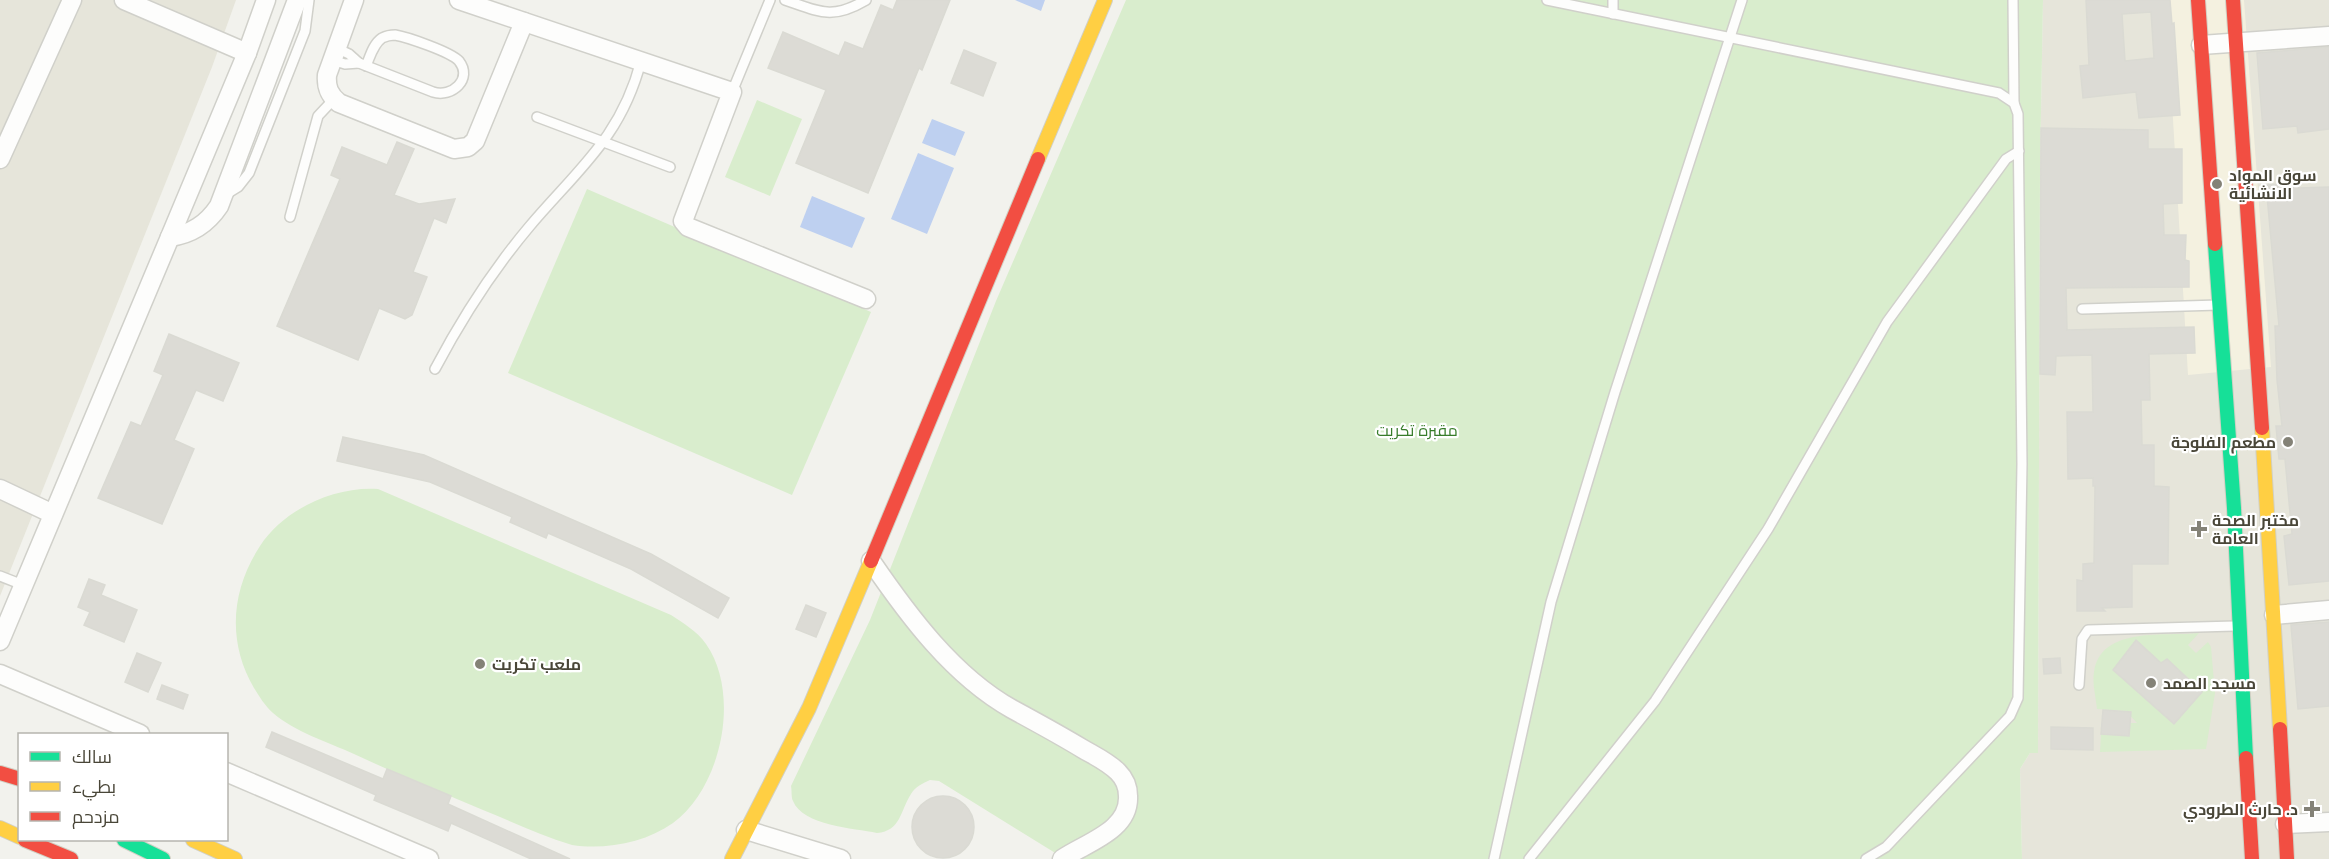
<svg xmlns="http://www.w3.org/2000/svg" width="2329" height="859" font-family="Mulish,Cairo,sans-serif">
  <rect width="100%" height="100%" fill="#f2f2ed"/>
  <g fill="#e6e5da">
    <path d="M0 0H236L212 67 0 596Z"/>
    <path d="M2043 0H2329V859H2022L2020 769 2030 753H2038L2040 169Z"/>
  </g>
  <path fill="#f4f1e0" d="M2166 0H2244L2271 367 2188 375Z"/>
  <g fill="#d9edcd" fill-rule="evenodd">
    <path d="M1126 0H2043L2040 169 2038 753H2030L2020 769 2022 859H1065L939 781 930 780C923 783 915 787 911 794 900 811 901 831 877 833 854 828 803 826 793 801 791 797 792 791 791 786L870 620 996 301Z"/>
    <path d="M757 100 802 119 770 196 725 177Z"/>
    <path d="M587 189 871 312 792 495 508 373Z"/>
    <path d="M378 489 671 615C683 623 697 631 706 644 741 694 722 787 673 823 645 843 605 850 572 845 542 836 513 822 483 810 440 792 397 774 354 754 328 742 295 732 273 713 265 706 259 696 254 688 227 642 231 590 260 546 284 509 335 486 378 489Z"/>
    <path d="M2199 633 2188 645 2196 653 2208 642 2211 647 2215 693 2206 749 2100 752 2101 734 2129 736 2130 723H2137L2126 711 2097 709C2096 698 2092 683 2094 672 2101 625 2167 637 2199 633ZM2136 640 2161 663 2167 659 2202 691 2174 724 2113 670Z"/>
  </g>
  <g fill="#bed0f0">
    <path d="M1015 0H1045L1041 11Z"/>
    <path d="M932 119 965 132 955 156 922 143Z"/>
    <path d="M918 153 954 168 927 234 891 219Z"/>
    <path d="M812 196 865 218 852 248 800 227Z"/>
  </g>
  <g fill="#dcdbd5" stroke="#dadad3" stroke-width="1.5" fill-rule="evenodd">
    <path d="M897 0H950L922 70 919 68 868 193 796 163 826 90 768 68 783 32 839 56 845 42 863 49 881 5 893 10Z"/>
    <path d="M2086 0H2170L2172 24 2174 23 2180 115 2139 118 2136 92 2083 98 2080 66 2089 65ZM2151 12 2154 58 2125 61 2122 14Z"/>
    <path d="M2329 47V129L2298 133 2297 126 2263 129 2257 53Z"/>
    <path d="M964 50 996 63 983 96 951 83Z"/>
    <path d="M2041 128 2148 130V149H2182V203L2163 204 2164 235H2186L2185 260 2189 261V287L2066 288 2067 330 2194 327 2195 353 2149 354 2150 400H2141L2142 445H2154V486L2169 487 2168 564H2132V607L2102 608 2105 611H2077V580L2083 581V564L2094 563 2095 486H2093V478L2068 479 2067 412H2093L2092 355 2056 356 2055 375 2040 374Z"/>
    <path d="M397 142 414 149 394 195 419 204 455 199 446 223 434 218 413 272 427 277 412 315 405 319 379 308 358 360 277 326 340 179 331 175 342 147 387 165Z"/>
    <path d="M2297 183 2298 188 2329 187V581L2289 585 2284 536 2292 534 2285 459H2279L2276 426H2282L2277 380 2275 326H2279L2266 185Z"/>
    <path d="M169 334 239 363 223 401 196 390 174 440 194 449 162 524 98 498 131 422 141 426 163 375 154 371Z"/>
    <path d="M343 437 424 455 651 554 729 598 718 618 631 569 548 533 546 538 510 522 512 517 430 482 337 461Z"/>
    <path d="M89 579 105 585 101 595 137 610 124 642 84 625 90 612 78 607Z"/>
    <path d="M806 605 826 613 816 637 796 629Z"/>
    <path d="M2329 622V706L2298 709 2291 625Z"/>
    <path d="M2136 640 2161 663 2167 659 2202 692 2174 724 2113 670Z"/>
    <path d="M137 653 161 663 148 692 125 682Z"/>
    <path d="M2060 658 2061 673 2044 674 2043 659Z"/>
    <path d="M162 685 188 695 183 709 157 699Z"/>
    <path d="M2103 710 2131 712 2129 736 2101 734Z"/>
    <path d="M2051 727 2093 728V750L2051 749Z"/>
    <path d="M272 732 383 779 387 769 451 796 448 804 570 859H531L451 823 448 831 374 800 376 795 266 747Z"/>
    <circle cx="943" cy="827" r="31"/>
  </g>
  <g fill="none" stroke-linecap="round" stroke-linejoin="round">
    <g stroke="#d0d0ca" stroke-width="12">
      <g id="lane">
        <path d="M785 0C820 12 832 20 866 0"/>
        <path d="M1547 0 1999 93 2014 103 2018 114 2022 464 2018 698 2010 716 1886 847 1866 859"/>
        <path d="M2013 0 2014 103"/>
        <path d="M1613 14V0"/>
        <path d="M336 48 349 54 359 63 433 92C452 98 473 79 459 61 451 52 407 37 395 35 390 35 386 36 382 38 373 44 370 57 366 66"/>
        <path d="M332 60 345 64 359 63"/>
        <path d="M732 92 770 0"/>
        <path d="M537 117 670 167"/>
        <path d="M225 195 238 187 249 173 305 31 309 0"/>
        <path d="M290 217 318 116 334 99"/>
        <path d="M2082 309 2219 305"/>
        <path d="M435 369C462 318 492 271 529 227 577 170 621 138 641 61"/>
        <path d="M0 576 23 585"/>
        <path d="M2079 685 2082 639 2088 630 2235 626"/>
        <path d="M1494 859 1551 602 1615 392 1742 0"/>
        <path d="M1529 859 1655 701 1768 529 1887 322 2006 159 2019 151"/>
      </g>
    </g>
    <g stroke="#d0d0ca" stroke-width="21">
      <g id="street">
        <path d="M124 0 247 53"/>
        <path d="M354 0 327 75C326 87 329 95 339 103L454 149 468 147 475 141 524 22"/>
        <path d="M459 0 732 92 683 221 688 227 866 299"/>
        <path d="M2201 45 2329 36"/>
        <path d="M0 159 72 0"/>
        <path d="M170 237C192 234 207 224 219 206L297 0"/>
        <path d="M0 489 53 514"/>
        <path d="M871 561C908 615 953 676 1012 709 1036 722 1060 735 1083 749 1095 756 1108 762 1118 772 1124 778 1128 787 1128 796 1130 831 1085 843 1062 859"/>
        <path d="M2274 615 2329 610"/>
        <path d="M0 641 170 237 247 53 266 0"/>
        <path d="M0 674 140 734"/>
        <path d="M226 772 429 859"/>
        <path d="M2285 824 2329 822"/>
        <path d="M746 830 841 859"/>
      </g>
    </g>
    <g stroke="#d1d0c4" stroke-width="16">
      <g id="fast">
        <path d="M2215 244 2234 508 2246 758"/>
        <path d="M124 840 163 859"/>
      </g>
    </g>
    <g stroke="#d1d0c4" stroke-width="16">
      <g id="slow">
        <path d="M1038 159 1105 0"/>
        <path d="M2262 428 2280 729"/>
        <path d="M0 828 20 837"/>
        <path d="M193 840 235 859"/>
        <path d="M732 859 809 708 871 561"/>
      </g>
    </g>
    <g stroke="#d1d0c4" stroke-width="16">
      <g id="jam">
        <path d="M2198 0 2215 244"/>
        <path d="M2233 0 2262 428"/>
        <path d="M871 561 1038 159"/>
        <path d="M2280 729 2287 859"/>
        <path d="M2246 758 2252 859"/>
        <path d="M0 773 20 779"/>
        <path d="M25 840 71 859"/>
      </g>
    </g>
    <use href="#lane" stroke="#fdfdfc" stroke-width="9"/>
    <use href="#street" stroke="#fdfdfc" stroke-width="18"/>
    <use href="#fast" stroke="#16e098" stroke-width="14"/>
    <use href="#slow" stroke="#ffcf43" stroke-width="14"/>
    <use href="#jam" stroke="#f24e42" stroke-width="14"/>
  </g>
  <g fill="#848277" stroke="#fff" stroke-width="2">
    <circle cx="2217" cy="184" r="6"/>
    <circle cx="2288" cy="442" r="6"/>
    <path d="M2196 520h6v6h6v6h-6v6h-6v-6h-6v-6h6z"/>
    <circle cx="480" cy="664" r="6"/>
    <circle cx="2151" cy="683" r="6"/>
    <path d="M2309 800h6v6h6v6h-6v6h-6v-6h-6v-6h6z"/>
  </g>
  <g text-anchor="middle" stroke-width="4.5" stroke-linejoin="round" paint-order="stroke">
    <g font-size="16" font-weight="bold" fill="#494638" stroke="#fff" text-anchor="start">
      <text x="2229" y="181">سوق المواد<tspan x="2229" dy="18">الانشائية</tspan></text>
      <text x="2276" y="448" text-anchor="end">مطعم الفلوجة</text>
      <text x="2212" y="526">مختبر الصحة<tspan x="2212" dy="18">العامة</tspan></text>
      <text x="492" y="670">ملعب تكريت</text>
      <text x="2163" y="689">مسجد الصمد</text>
      <text x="2298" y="815" text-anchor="end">د. حارث الطرودي</text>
    </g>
    <g font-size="16" fill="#377c2a" stroke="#fff">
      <text x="1417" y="436">مقبرة تكريت</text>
    </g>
  </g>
  <rect x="18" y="733" width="210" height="108" fill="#ffffff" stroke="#b6b5af" stroke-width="1.5"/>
  <rect x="30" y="752" width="30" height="9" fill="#16e098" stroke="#b6b5af" stroke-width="1.5"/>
  <text x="72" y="763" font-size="18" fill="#494638">سالك</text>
  <rect x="30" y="782" width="30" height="9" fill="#ffcf43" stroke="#b6b5af" stroke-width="1.5"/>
  <text x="72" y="793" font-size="18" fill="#494638">بطيء</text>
  <rect x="30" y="812" width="30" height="9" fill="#f24e42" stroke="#b6b5af" stroke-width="1.5"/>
  <text x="72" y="823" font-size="18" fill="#494638">مزدحم</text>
</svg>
